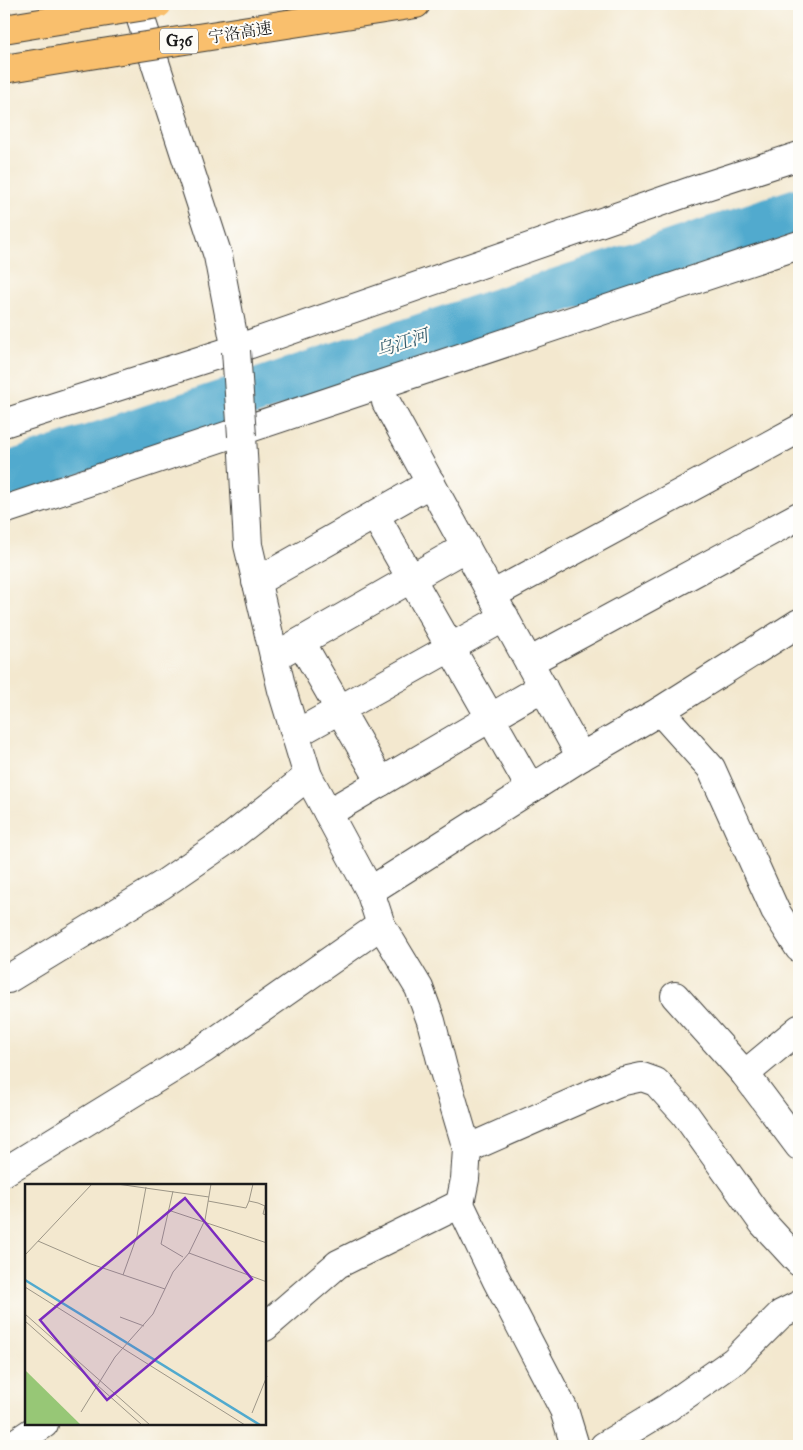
<svg xmlns="http://www.w3.org/2000/svg" width="803" height="1450" font-family="'IM FELL Double Pica','Noto Serif SC',serif">
  <rect width="100%" height="100%" fill="#fdfcf7"/>
  <filter id="ink" filterUnits="userSpaceOnUse"><feTurbulence type="fractalNoise" baseFrequency=".02" numOctaves="2"/><feDisplacementMap in="SourceGraphic" scale="10" xChannelSelector="R" yChannelSelector="G"/><feConvolveMatrix kernelMatrix="1 2 1 2 8 2 1 2 1" color-interpolation-filters="sRGB"/></filter>
  <filter id="wash" filterUnits="userSpaceOnUse"><feTurbulence type="fractalNoise" baseFrequency=".0096" numOctaves="4" result="noise"/><feDisplacementMap in="SourceGraphic" scale="20" xChannelSelector="R" yChannelSelector="G"/><feGaussianBlur stdDeviation="1.12" result="paint"/><feColorMatrix in="noise" values="0 0 0 0 0 0 0 0 0 0 0 0 0 0 0 0 0 1.4 0 .05"/><feComposite in="paint" operator="in"/></filter>
  <g filter="url(#wash)">
    <rect width="100%" height="100%" fill="#f3e8cf"/>
    <g fill="none" stroke-linecap="round" stroke-linejoin="round">
      <path stroke="#51aace" stroke-width="45" d="M4 476 799 210"/>
    </g>
  </g>
  <g filter="url(#ink)">
    <g fill="none" stroke-linecap="round" stroke-linejoin="round">
      <g stroke="#3c3b37" stroke-width="30">
        <g id="minor">
          <path d="M136 4 218 256 236 351"/>
          <path d="M386 402 581 757"/>
          <path d="M4 423 236 349 697 189 799 156"/>
          <path d="M242 436 248 545 282 690 308 776 370 891 381 925 419 988 431 1021 443 1068 467 1149 465 1179 460 1204 496 1279 564 1410 575 1446"/>
          <path d="M4 510 799 245"/>
          <path d="M375 515 531 789"/>
          <path d="M256 582 431 483"/>
          <path d="M492 595 799 429"/>
          <path d="M301 642 381 782"/>
          <path d="M274 657 466 547"/>
          <path d="M529 662 799 516"/>
          <path d="M660 711 711 768 775 910 799 948"/>
          <path d="M296 734 505 617"/>
          <path d="M328 813 543 687"/>
          <path d="M370 891 581 757 660 711 799 623"/>
          <path d="M8 979 162 885 226 841 308 776"/>
          <path d="M675 996 745 1074 799 1146"/>
          <path d="M745 1074 799 1029"/>
          <path d="M467 1149 619 1082 642 1077 656 1082 685 1114 763 1223 799 1262"/>
          <path d="M4 1172 204 1049 381 925"/>
          <path d="M265 1327 338 1264 460 1204"/>
          <path d="M11 1446 44 1424"/>
          <path d="M604 1446 667 1408 734 1361 781 1314 799 1305"/>
        </g>
      </g>
      <g stroke="#3c3b37" stroke-width="30">
        <g id="highway">
          <path d="M4 29 89 15"/>
          <path d="M255 29 416 4"/>
          <path d="M4 69 102 53"/>
        </g>
      </g>
      <use href="#minor" stroke="#fff" stroke-width="28"/>
      <use href="#highway" stroke="#f9bf6d" stroke-width="28"/>
      <g stroke="#3c3b37" stroke-width="30" stroke-linecap="butt">
        <path id="minor-bridge" d="M236 351 242 436"/>
      </g>
      <g stroke="#3c3b37" stroke-width="30" stroke-linecap="butt">
        <g id="highway-bridge">
          <path d="M89 15 158 4"/>
          <path d="M102 53 255 29"/>
        </g>
      </g>
      <use href="#minor-bridge" stroke="#fff" stroke-width="28"/>
      <use href="#highway-bridge" stroke="#f9bf6d" stroke-width="28"/>
    </g>
  </g>
  <g text-anchor="middle" stroke-width="4" stroke-linejoin="round" paint-order="stroke">
    <rect fill="#fdfcf7" stroke="#605f5e" stroke-width="1" x="160" y="28.5" width="38" height="25" rx="4"/>
    <g font-size="15" font-weight="bold" fill="#1c1c1c">
      <text x="179" y="46">G36</text>
    </g>
    <g font-size="16" fill="#1c1c1c" stroke="#fdfcf7">
      <text transform="translate(240 32) rotate(-9)" y="6">宁洛高速</text>
    </g>
    <g font-size="18" font-style="italic" fill="#345c6c" stroke="#fdfcf7">
      <text transform="translate(402 343) rotate(-18)" y="6">乌江河</text>
    </g>
  </g>
  <g transform="translate(25 1184)">
    <rect width="241" height="241" fill="#f3e8cf"/>
    <path d="M0 186 56 241H0Z" fill="#97c776"/>
    <path fill="none" stroke="#51aace" stroke-width="2.5" d="M0 96 235 241"/>
    <path fill="none" stroke="#9d9687" stroke-width="1" d="M92 0 184 13M148 7 136 60 158 73M183 17 221 24 224 17 233 19 240 22 238 30 242 31M224 17 228 0M143 26 242 59M13 57 66 80 140 105M164 69 242 98M0 71 67 0M98 91 112 52 121 3M0 103 220 241M0 130 125 241M95 133 119 142M0 137 117 241M56 228 90 173 128 130 148 88 164 69 180 36 186 0M227 229 242 192"/>
    <path fill="#7b2cbf" fill-opacity="0.15" stroke="#7b2cbf" stroke-width="2.5" d="M160 14 227 95 82 216 15 136Z"/>
    <rect width="241" height="241" fill="none" stroke="#1c1c1c" stroke-width="2.5"/>
  </g>
  <rect width="803" height="1450" fill="none" stroke="#fdfcf7" stroke-width="20"/>
</svg>
